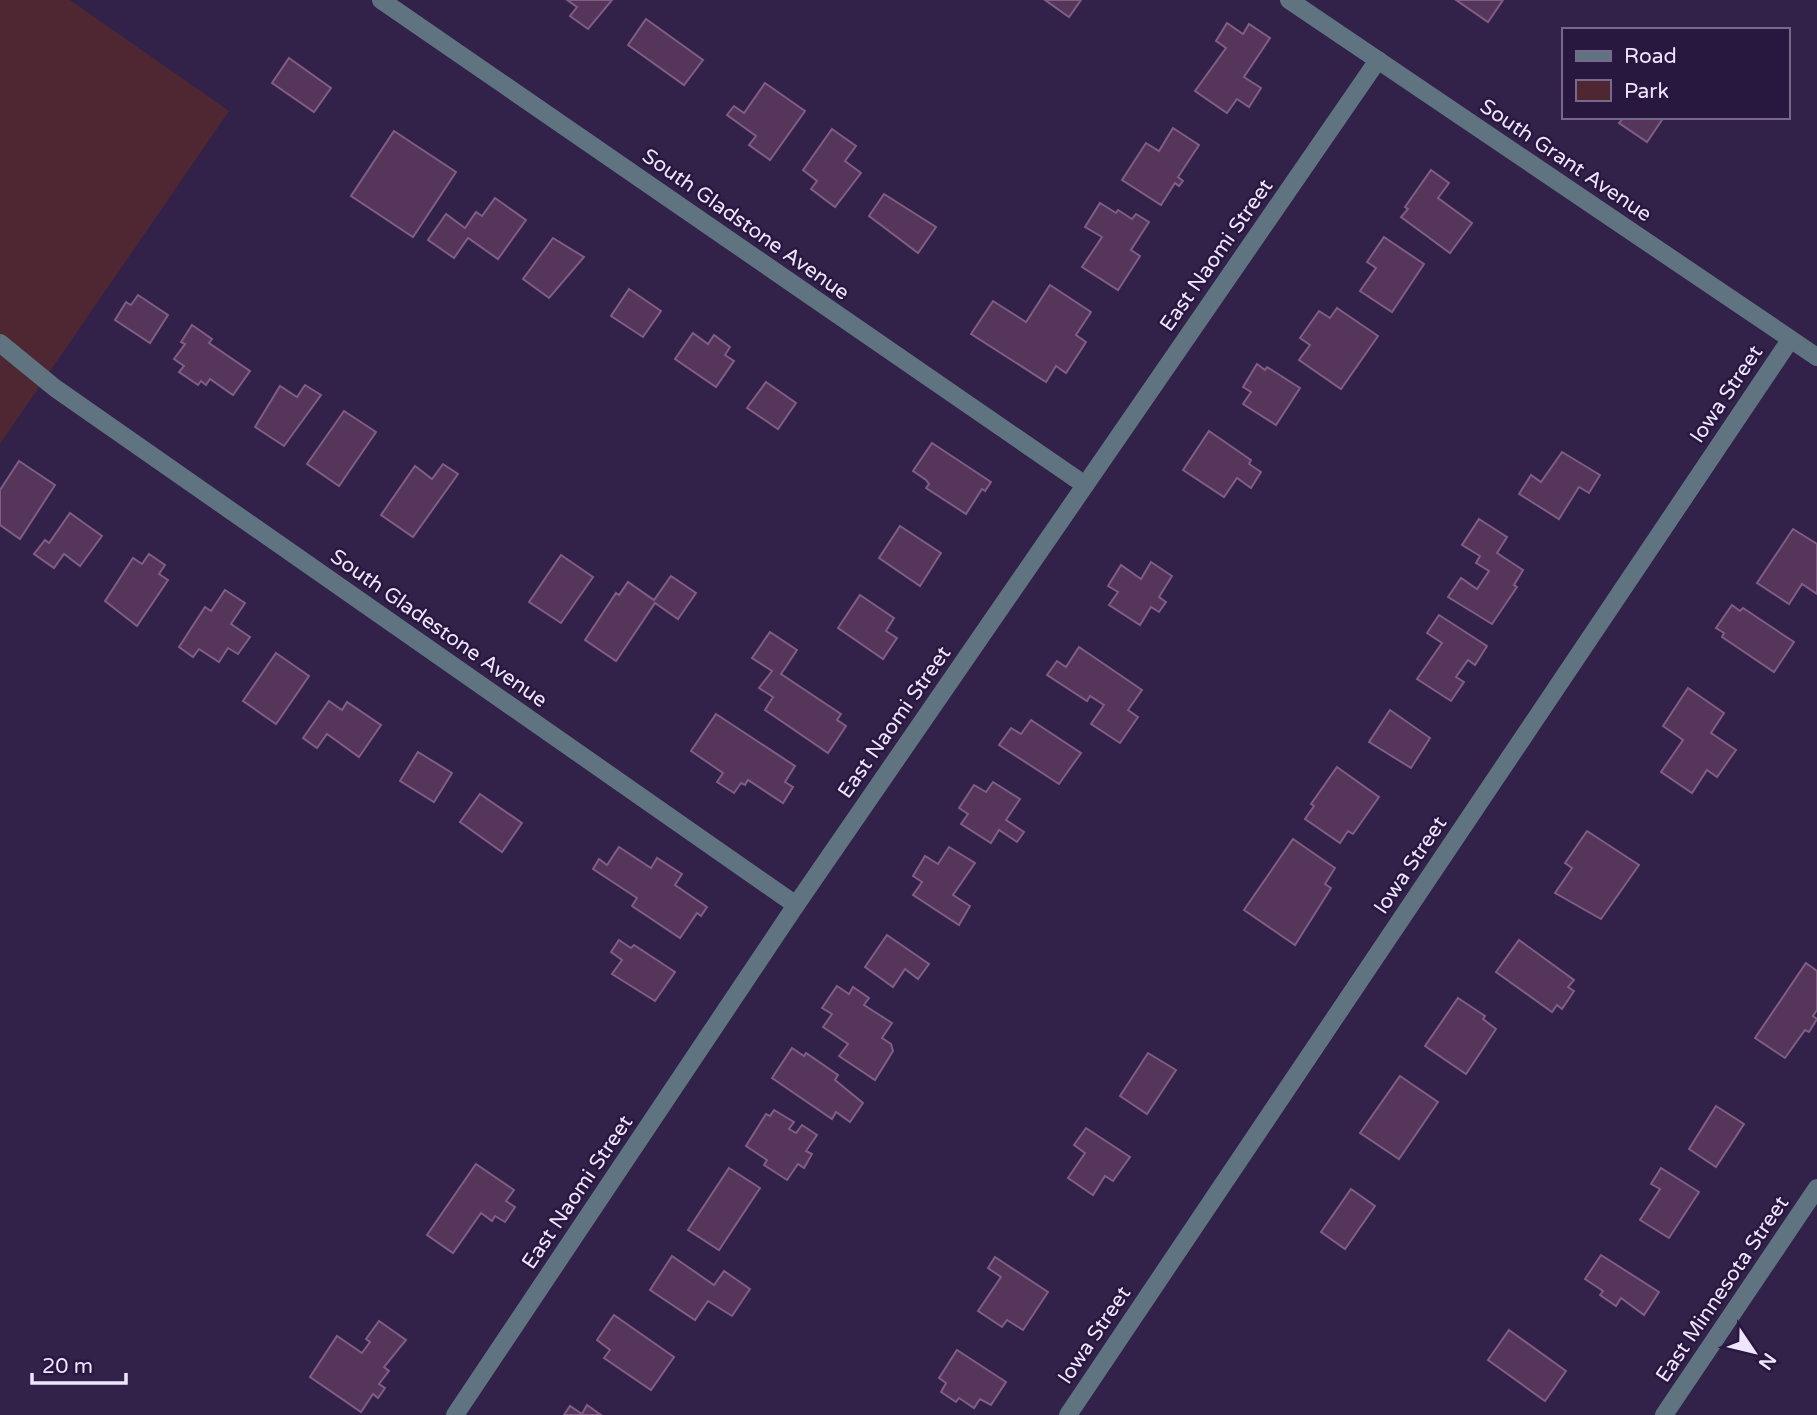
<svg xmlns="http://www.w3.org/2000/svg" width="1817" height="1415" font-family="'Varela Round',sans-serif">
  <rect width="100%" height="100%" fill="#322149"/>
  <path fill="#4f2733" d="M0 0H70L229 111 0 444Z"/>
  <g fill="#55365a" stroke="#7f5d84" stroke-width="2">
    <path d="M567 0H612L588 29 570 16 577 7Z"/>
    <path d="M1045 0H1081L1069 17Z"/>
    <path d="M1456 0H1503L1488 22Z"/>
    <path d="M646 19 703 60 684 85 628 45Z"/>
    <path d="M1227 23 1243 34 1249 24 1270 38 1244 77 1261 88 1249 107 1237 99 1227 113 1195 91 1226 48 1216 41Z"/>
    <path d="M289 58 331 88 314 112 272 83Z"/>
    <path d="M765 83 805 111 770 160 749 145 756 136 727 115 734 106 744 113Z"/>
    <path d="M1624 117H1664L1647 142 1619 123Z"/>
    <path d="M1173 128 1199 145 1178 177 1183 181 1179 186 1175 183 1161 205 1122 180 1146 143 1159 151Z"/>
    <path d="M832 129 856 146 845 161 861 173 835 207 811 189 817 181 803 170Z"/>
    <path d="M394 131 456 172 413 237 351 196Z"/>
    <path d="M1431 170 1449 183 1438 198 1472 223 1450 253 1401 217 1408 209 1405 207Z"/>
    <path d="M884 194 936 227 918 253 869 216Z"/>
    <path d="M495 198 526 220 498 259 468 238 454 258 428 240 446 214 465 228 476 212 482 216Z"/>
    <path d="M1100 203 1116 213 1118 210 1132 219 1136 214 1149 222 1131 250 1140 256 1118 290 1082 267 1102 237 1085 227Z"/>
    <path d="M1384 237 1424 264 1392 312 1360 291 1376 268 1367 262Z"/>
    <path d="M553 238 584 257 549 298 523 279Z"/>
    <path d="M1050 285 1091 312 1076 335 1086 342 1066 373 1056 366 1046 382 971 334 993 301 1026 322Z"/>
    <path d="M629 289 661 311 643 337 611 316Z"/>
    <path d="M138 295 168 315 150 343 115 320 126 302 131 305Z"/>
    <path d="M1337 308 1378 336 1341 389 1299 360 1310 345 1300 338 1319 311 1330 318Z"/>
    <path d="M192 325 212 339 209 343 250 371 233 395 210 379 206 385 201 381 198 385 179 372 184 366 174 359 185 344 181 342Z"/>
    <path d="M693 333 708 344 714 335 730 347 725 355 734 361 716 387 675 359Z"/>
    <path d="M1257 364 1265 370 1267 367 1300 388 1276 425 1243 404 1251 392 1243 387Z"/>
    <path d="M766 382 796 403 778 429 747 408Z"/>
    <path d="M305 385 321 395 284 446 255 427 280 386 297 397Z"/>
    <path d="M344 411 376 432 339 486 307 464Z"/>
    <path d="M1209 431 1251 460 1249 464 1261 472 1251 488 1237 478 1224 497 1183 470Z"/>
    <path d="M932 443 991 482 985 491 982 489 966 514 926 488 929 484 926 480 913 471Z"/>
    <path d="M1562 452 1600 475 1589 493 1579 487 1559 519 1519 494 1531 475 1541 482Z"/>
    <path d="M19 461 55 485 20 539 0 525V490Z"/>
    <path d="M443 464 458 474 413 537 381 515 415 466 432 479Z"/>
    <path d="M70 513 102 536 80 566 64 554 54 568 34 554 45 540 49 543Z"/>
    <path d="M1479 519 1507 537 1497 553 1523 570 1514 585 1517 587 1492 624 1448 597 1461 578 1477 589 1489 571 1476 563 1480 556 1462 545Z"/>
    <path d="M900 526 941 553 920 586 879 558Z"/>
    <path d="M1793 529 1817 544V594L1802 584 1789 604 1757 583Z"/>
    <path d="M149 554 165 565 159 574 168 580 137 626 105 601 133 558 142 564Z"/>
    <path d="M561 555 593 577 561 623 529 602Z"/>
    <path d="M1151 562 1172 576 1159 597 1166 602 1159 612 1151 607 1140 625 1109 605 1118 592 1108 586 1121 565 1141 579Z"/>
    <path d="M671 576 696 593 678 619 655 603 616 661 585 640 616 593 619 595 628 582 654 600Z"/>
    <path d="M225 590 245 603 231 624 250 637 238 654 228 648 219 662 199 649 193 657 179 647 205 607 211 611Z"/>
    <path d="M860 595 894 618 886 631 897 638 883 659 838 628Z"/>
    <path d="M1732 605 1740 611 1743 608 1794 642 1774 672 1722 637 1724 633 1716 628Z"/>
    <path d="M1439 615 1487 646 1475 665 1468 660 1456 677 1464 682 1451 701 1417 679 1442 643 1427 633Z"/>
    <path d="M770 632 797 650 781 674 841 714 837 720 846 726 828 753 765 710 773 697 759 688 772 671 752 658Z"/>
    <path d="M1079 647 1142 690 1128 710 1138 717 1120 743 1091 724 1104 705 1090 696 1087 701 1047 675 1057 661 1066 667Z"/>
    <path d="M276 653 309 676 276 724 243 701Z"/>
    <path d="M1688 688 1724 713 1711 733 1736 750 1717 777 1707 770 1692 793 1661 772 1683 740 1663 726Z"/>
    <path d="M329 701 342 710 347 702 381 725 359 757 327 734 317 748 303 738Z"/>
    <path d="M1390 710 1430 738 1411 768 1369 742Z"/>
    <path d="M716 714 795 766 785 782 793 787 783 803 748 780 745 785 741 783 734 793 717 782 723 773 691 751Z"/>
    <path d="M1031 720 1081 753 1059 784 999 745 1011 728 1021 734Z"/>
    <path d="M418 752 452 773 434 802 400 781Z"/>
    <path d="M1337 767 1379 797 1353 834 1348 831 1340 843 1305 819 1314 806 1311 804Z"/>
    <path d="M993 782 1020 799 1006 820 1024 832 1017 842 999 830 991 843 961 824 968 814 959 808 974 785 986 792Z"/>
    <path d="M480 794 522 823 502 852 460 822Z"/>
    <path d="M1587 831 1639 865 1601 919 1555 893 1572 868 1565 863Z"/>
    <path d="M1293 839 1335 868 1325 884 1331 888 1295 945 1244 910Z"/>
    <path d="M619 847 651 868 657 858 682 874 675 885 707 907 701 916 697 913 680 938 632 906 637 898 593 869 599 859 607 865Z"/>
    <path d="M949 847 975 863 953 895 970 906 959 925 913 895 922 882 913 876 925 856 938 864Z"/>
    <path d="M887 935 929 964 918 979 905 969 893 987 865 967Z"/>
    <path d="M619 940 631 948 634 945 675 972 655 1001 612 974 622 960 611 952Z"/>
    <path d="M1519 940 1574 980 1568 987 1574 991 1562 1009 1557 1005 1552 1012 1496 972Z"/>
    <path d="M1806 963 1817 971V1010L1813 1016 1817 1019 1809 1032 1805 1030 1785 1058 1755 1038Z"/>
    <path d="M837 986 849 994 853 987 869 998 864 1005 892 1023 882 1038 891 1044 893 1051 875 1080 839 1056 848 1044 823 1027 832 1014 822 1008Z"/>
    <path d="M1458 998 1485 1016 1483 1019 1496 1029 1466 1074 1425 1046Z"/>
    <path d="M792 1048 804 1056 806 1053 838 1075 835 1080 863 1103 850 1122 836 1112 832 1119 772 1078Z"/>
    <path d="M1148 1053 1176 1070 1147 1114 1120 1096Z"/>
    <path d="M1400 1076 1438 1102 1399 1159 1360 1133Z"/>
    <path d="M1716 1106 1744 1124 1716 1167 1689 1149Z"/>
    <path d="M774 1110 794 1122 789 1129 796 1133 802 1125 817 1135 806 1151 812 1154 804 1168 798 1164 787 1180 764 1165 767 1160 746 1146 766 1114 770 1116Z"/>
    <path d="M1086 1128 1130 1157 1113 1181 1105 1176 1093 1195 1068 1178 1085 1153 1074 1145Z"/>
    <path d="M476 1164 514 1190 506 1201 515 1207 505 1222 495 1216 492 1221 481 1213 453 1253 427 1235Z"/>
    <path d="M729 1168 760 1188 719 1250 688 1230Z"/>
    <path d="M1661 1168 1699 1192 1669 1238 1640 1220 1660 1189 1651 1184Z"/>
    <path d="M1351 1189 1375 1206 1345 1249 1321 1232Z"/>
    <path d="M1601 1255 1659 1292 1644 1315 1621 1298 1616 1306 1600 1295 1603 1291 1585 1279Z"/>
    <path d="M672 1256 714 1285 724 1271 750 1289 732 1316 708 1301 695 1320 650 1290Z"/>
    <path d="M995 1257 1048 1292 1023 1330 1007 1320 1002 1327 978 1311 1001 1277 988 1268Z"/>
    <path d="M614 1315 674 1357 651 1390 604 1358 610 1350 597 1340Z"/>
    <path d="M379 1321 406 1340 384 1367 389 1371 379 1384 385 1388 378 1398 373 1394 361 1412 310 1377 337 1336 362 1353 370 1342 366 1339Z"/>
    <path d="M1509 1330 1566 1371 1545 1401 1488 1360Z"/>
    <path d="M957 1350 1006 1382 991 1405 980 1399 974 1408 959 1398 956 1402 941 1392 946 1383 939 1378Z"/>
    <path d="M587 1405 601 1415H564L570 1406 582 1414Z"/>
  </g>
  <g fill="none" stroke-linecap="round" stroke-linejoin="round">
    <g stroke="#607381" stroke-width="18">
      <path d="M381 0 1085 485"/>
      <path d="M1289 0 1817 357"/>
      <path d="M0 343 55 388 796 905"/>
      <path d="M455 1415 796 905 1378 60"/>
      <path d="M1068 1415 1790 340"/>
      <path d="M1664 1415 1817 1188"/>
    </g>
  </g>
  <g text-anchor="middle" stroke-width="5" stroke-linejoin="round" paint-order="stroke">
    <g font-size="21" fill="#eee5fe" stroke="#28173e">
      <text transform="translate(1566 160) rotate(34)" y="7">South Grant Avenue</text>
      <text transform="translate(746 224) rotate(35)" y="7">South Gladstone Avenue</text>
      <text transform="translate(1216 255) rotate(-55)" y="7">East Naomi Street</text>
      <text transform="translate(1726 394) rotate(-56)" y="7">Iowa Street</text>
      <text transform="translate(439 628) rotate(35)" y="7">South Gladestone Avenue</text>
      <text transform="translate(894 722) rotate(-55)" y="7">East Naomi Street</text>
      <text transform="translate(1410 865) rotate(-56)" y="7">Iowa Street</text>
      <text transform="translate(577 1192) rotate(-56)" y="7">East Naomi Street</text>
      <text transform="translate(1722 1289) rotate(-56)" y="7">East Minnesota Street</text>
      <text transform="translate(1094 1335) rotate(-56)" y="7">Iowa Street</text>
    </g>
  </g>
  <rect x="1562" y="28" width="228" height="91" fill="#28173e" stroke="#77698b" stroke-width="2"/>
  <rect x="1576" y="51" width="35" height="10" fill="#607381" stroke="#77698b" stroke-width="2"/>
  <text x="1624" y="63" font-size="21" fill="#eee5fe">Road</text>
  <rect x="1576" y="80" width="35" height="21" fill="#4f2733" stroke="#77698b" stroke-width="2"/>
  <text x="1624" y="98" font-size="21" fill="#eee5fe">Park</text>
  <g transform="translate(1754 1352) rotate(125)" stroke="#28173e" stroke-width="5" paint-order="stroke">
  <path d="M0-5L12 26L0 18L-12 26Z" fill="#eee5fe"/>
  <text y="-10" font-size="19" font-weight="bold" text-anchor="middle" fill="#eee5fe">N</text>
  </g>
  <path d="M32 1373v10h94v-10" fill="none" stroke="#eee5fe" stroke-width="3.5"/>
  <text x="42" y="1373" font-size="21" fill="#eee5fe" stroke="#28173e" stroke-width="5" paint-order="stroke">20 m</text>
</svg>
